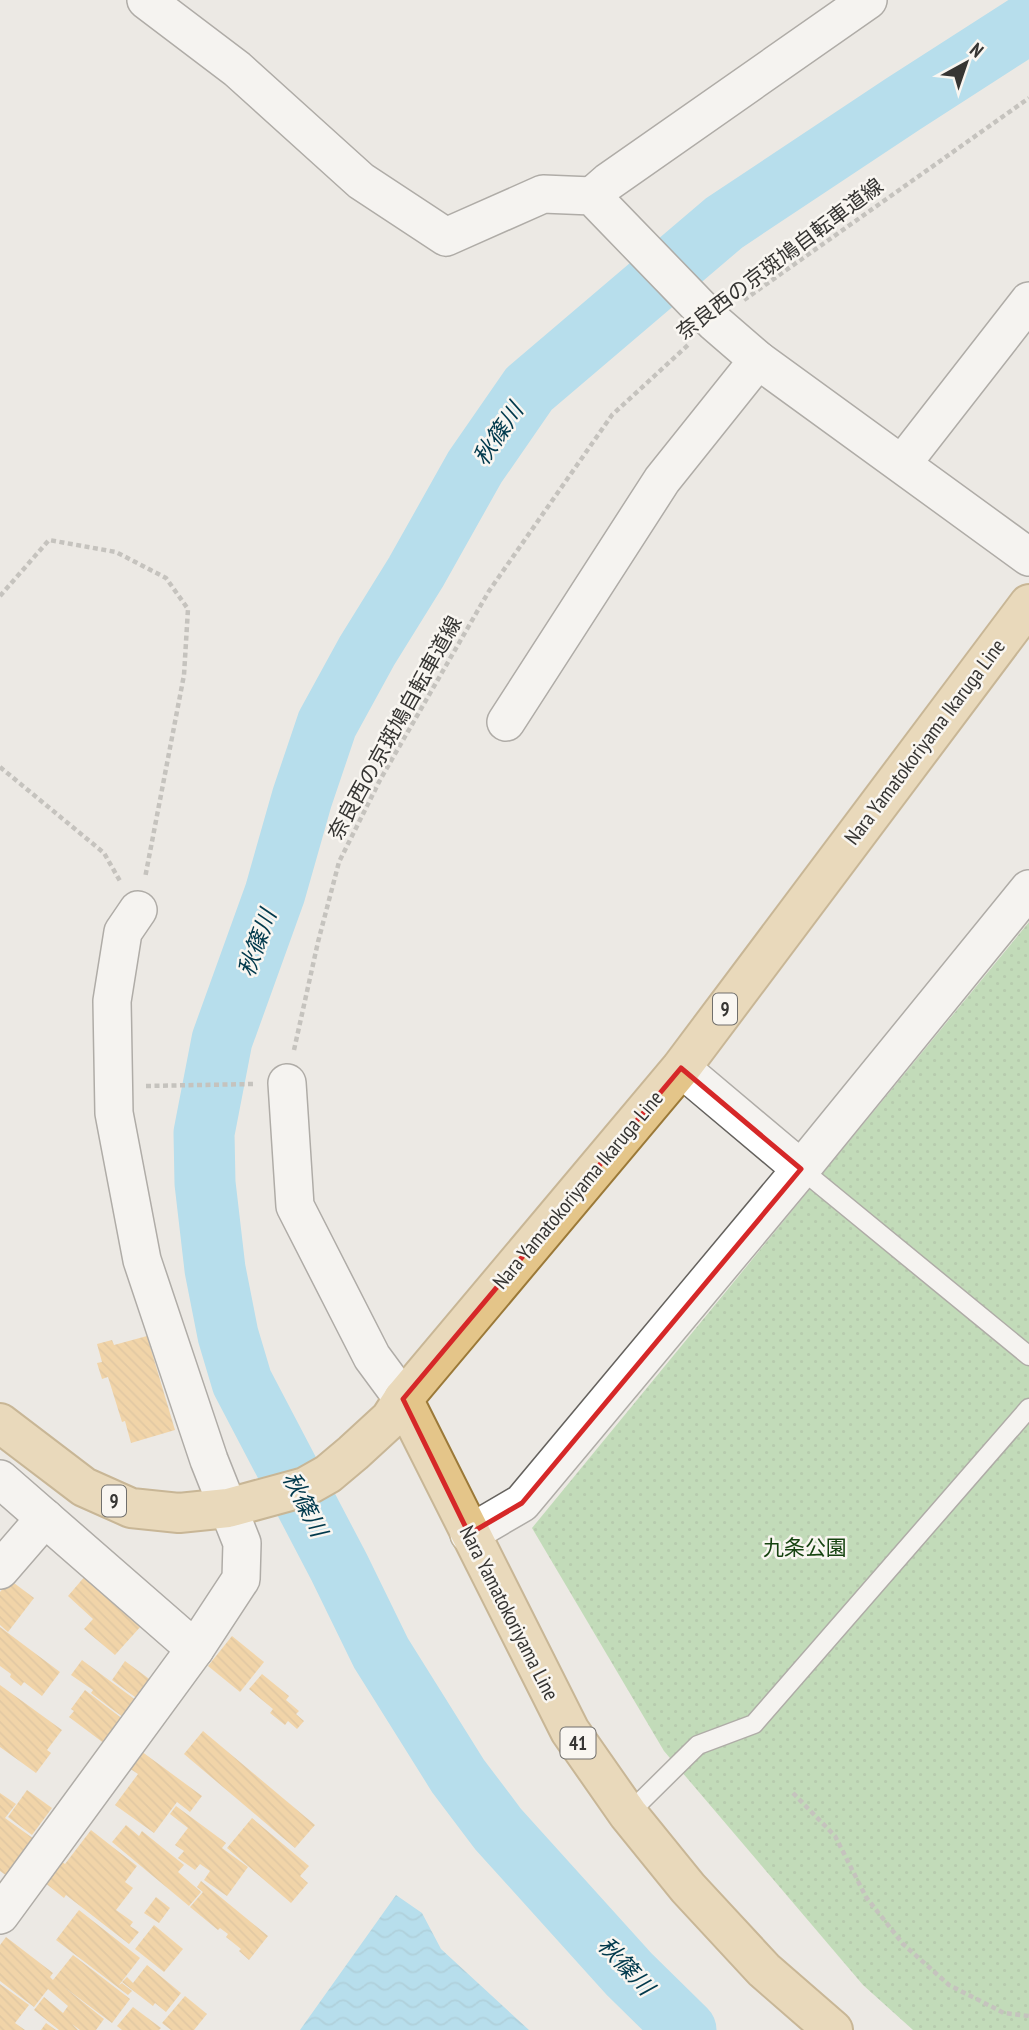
<svg xmlns="http://www.w3.org/2000/svg" width="1029" height="2030" font-family="'PT Sans Narrow','Noto Sans JP',sans-serif">
  <defs>
    <pattern id="green-dots" width="8" height="8" patternUnits="userSpaceOnUse" patternTransform="scale(1.75)"><rect width="8" height="8" fill="#8ecb85"/><path d="M2 2h.1M6 6h.1" fill="none" stroke="#75a66d" stroke-width="1.8" stroke-linecap="round"/></pattern>
    <pattern id="water-waves" width="16" height="10" patternUnits="userSpaceOnUse" patternTransform="scale(1.75)"><rect width="16" height="10" fill="#75d0f5"/><path d="M0 5q4-4 8 0t8 0" fill="none" stroke="#66b3d2"/></pattern>
    <pattern id="building-back-hatch" width="6" height="6" patternUnits="userSpaceOnUse" patternTransform="scale(1.75)"><rect width="6" height="6" fill="#f6bb61"/><path d="M-1 5l2 2M0 0l6 6M5-1l2 2" fill="none" stroke="#d4a155"/></pattern>
  </defs>
  <rect width="100%" height="100%" fill="#ece9e4"/>
  <path fill="url(#green-dots)" d="M1029 922V2030H913L863 1985 664 1751 532 1528Z"/>
  <path fill="url(#water-waves)" d="M396 1895 422 1913 441 1949 529 2030H300Z"/>
  <g fill="none" stroke-linecap="round" stroke-linejoin="round">
    <path stroke="#75d0f5" stroke-width="61" d="M686 2030 629 1974 498 1829 458 1776 381 1653 339 1567 242 1382 228 1335 215 1269 205 1183 204 1133 222 1040 275 893 302 798 327 724 367 651 416 572 475 467 529 389 724 223 903 104 1029 23"/>
  </g>
  <g fill="url(#building-back-hatch)">
    <path d="M147 1336 175 1430 131 1443 125 1421 122 1422 108 1377 102 1379 97 1363 102 1362 97 1344 112 1340 114 1345Z"/>
    <path d="M86 1575 142 1625 115 1655 84 1629 93 1619 68 1596Z"/>
    <path d="M10 1580 34 1598 8 1632 0 1625V1592Z"/>
    <path d="M0 1627 60 1672 42 1696 24 1682 21 1686 10 1677 11 1674 0 1666Z"/>
    <path d="M232 1636 264 1662 240 1692 208 1666Z"/>
    <path d="M82 1660 137 1701 124 1718 91 1693 93 1690 71 1675Z"/>
    <path d="M125 1661 152 1681 139 1700 112 1680Z"/>
    <path d="M262 1674 289 1696 286 1700 299 1711 296 1714 304 1721 297 1729 288 1721 285 1725 270 1713 273 1709 249 1689Z"/>
    <path d="M0 1685 62 1730 47 1750 51 1753 36 1773 0 1747Z"/>
    <path d="M85 1690 124 1720 105 1744 69 1717 74 1711 71 1709Z"/>
    <path d="M203 1731 315 1825 295 1848 184 1754Z"/>
    <path d="M141 1751 202 1796 190 1812 177 1802 154 1833 115 1805 138 1774 129 1768Z"/>
    <path d="M27 1790 52 1808 32 1835 8 1817Z"/>
    <path d="M0 1793 16 1804 5 1818 34 1839 7 1876 0 1871Z"/>
    <path d="M176 1806 226 1843 222 1848 248 1867 227 1896 204 1880 210 1871 200 1864 195 1870 178 1858 184 1851 175 1845 188 1828 170 1814Z"/>
    <path d="M252 1818 309 1866 300 1876 308 1883 291 1903 227 1848Z"/>
    <path d="M126 1825 139 1836 142 1831 184 1865 178 1872 201 1892 189 1906 112 1842Z"/>
    <path d="M91 1830 137 1866 125 1882 133 1888 116 1910 133 1922 130 1926 139 1932 129 1944 66 1895 64 1898 44 1882 61 1861 65 1864Z"/>
    <path d="M201 1881 268 1936 249 1960 239 1951 241 1949 226 1937 228 1934 220 1928 218 1930 190 1907 203 1892 197 1887Z"/>
    <path d="M156 1897 170 1908 159 1923 144 1913Z"/>
    <path d="M79 1910 140 1958 119 1985 122 1983 132 1991 128 1995 56 1940Z"/>
    <path d="M154 1925 183 1949 164 1972 135 1949Z"/>
    <path d="M6 1937 53 1973 50 1977 53 1980 73 1955 130 1999 112 2023 64 1987 104 2019 96 2030H80L72 2024 78 2030H59L34 2010 44 1997 63 2013 68 2006 48 1989 34 2007 0 1981V1945Z"/>
    <path d="M147 1965 181 1993 166 2012 155 2003 153 2006 122 1982 127 1977 133 1983Z"/>
    <path d="M0 1984 29 2005 15 2023 25 2030H0Z"/>
    <path d="M185 1996 207 2014 194 2030H171L162 2023Z"/>
    <path d="M133 2007 161 2028 159 2030H122L117 2026Z"/>
    <path d="M46 2023 56 2030H41Z"/>
  </g>
  <g fill="none" stroke-linecap="round" stroke-linejoin="round">
    <g stroke="#65625e" stroke-width="21">
      <g id="lane">
        <path d="M801 1169 1029 1356"/>
        <path d="M628 1814 698 1745 754 1724 1029 1408"/>
      </g>
    </g>
    <g stroke="#65625e" stroke-width="40">
      <g id="street">
        <path d="M146 0 237 69 361 181 446 237 543 194 592 196 714 322 758 360 1029 557"/>
        <path d="M592 196 608 182 868 0"/>
        <path d="M902 464 1029 301"/>
        <path d="M506 722 662 480 758 360"/>
        <path d="M681 1068 801 1169 1029 889"/>
        <path d="M287 1083 295 1206 372 1357 403 1399"/>
        <path d="M0 1479 195 1649"/>
        <path d="M469 1534 522 1503 801 1169"/>
        <path d="M0 1570 45 1518"/>
        <path d="M0 1915 195 1649 241 1579 242 1543 209 1460 142 1260 114 1113 112 1001 123 932 138 910"/>
      </g>
    </g>
    <g stroke="#9b7938" stroke-width="42">
      <g id="primary">
        <path d="M403 1399 570 1731 628 1814 688 1888 764 1970 833 2030"/>
        <path d="M0 1423 84 1487 131 1508 179 1513 228 1508 305 1487 328 1474 353 1453 390 1419 403 1399 681 1068 1029 604"/>
      </g>
    </g>
    <g stroke="#969490" stroke-width="4.5" stroke-dasharray="5 3.5" stroke-linecap="butt">
      <path d="M744 300 1029 98"/>
      <path d="M0 596 49 540 116 552 166 578 188 609 184 675 145 878"/>
      <path d="M0 767 104 853 120 881"/>
      <path d="M294 1050 318 942 339 862 380 780 489 591 612 415 688 345"/>
      <path d="M146 1086 253 1084"/>
      <path d="M793 1793 835 1836 866 1897 903 1944 949 1985 1004 2013 1029 2016"/>
    </g>
    <use href="#lane" stroke="#fff" stroke-width="18"/>
    <use href="#street" stroke="#fff" stroke-width="37"/>
    <use href="#primary" stroke="#e4c589" stroke-width="38"/>
  </g>
  <path d="M0 0H1029V2030H0ZM681 1068 801 1169 522 1503 469 1534 403 1399Z" fill="#ece9e4" fill-opacity=".55" fill-rule="evenodd"/>
  <path fill="none" stroke="#d62828" stroke-width="5" stroke-linejoin="round" d="M681 1068 801 1169 522 1503 469 1534 403 1399Z"/>
  <g text-anchor="middle" stroke-width="5" stroke-linejoin="round" paint-order="stroke">
    <g fill="#f9f6f1" stroke="#706f6c" stroke-width="2">
      <rect x="713" y="993.5" width="24" height="31" rx="5"/>
      <rect x="102" y="1485.5" width="24" height="31" rx="5"/>
      <rect x="560.5" y="1727.5" width="35" height="31" rx="5"/>
    </g>
    <g font-size="19" font-weight="bold" fill="#363533">
      <text x="725" y="1016">9</text>
      <text x="114" y="1508">9</text>
      <text x="578" y="1750">41</text>
    </g>
    <g font-size="21" fill="#363533" stroke="#f9f6f1">
      <text transform="translate(780 259) rotate(-37)" y="7">奈良西の京斑鳩自転車道線</text>
      <text transform="translate(395 728) rotate(-61)" y="7">奈良西の京斑鳩自転車道線</text>
      <text transform="translate(925 742) rotate(-53)" y="7">Nara Yamatokoriyama Ikaruga Line</text>
      <text transform="translate(578 1190) rotate(-50)" y="7">Nara Yamatokoriyama Ikaruga Line</text>
      <text transform="translate(509 1613) rotate(63)" y="7">Nara Yamatokoriyama Line</text>
    </g>
    <g font-size="21" fill="#164310" stroke="#f9f6f1">
      <text x="805" y="1555">九条公園</text>
    </g>
    <g font-size="23" font-style="italic" fill="#00394c" stroke="#f9f6f1">
      <text transform="translate(498 434) rotate(-56)" y="8">秋篠川</text>
      <text transform="translate(257 943) rotate(-70)" y="8">秋篠川</text>
      <text transform="translate(305 1504) rotate(63)" y="8">秋篠川</text>
      <text transform="translate(626 1966) rotate(47)" y="8">秋篠川</text>
    </g>
  </g>
  <g transform="translate(966 63) rotate(40)" stroke="#f9f6f1" stroke-width="5" paint-order="stroke">
  <path d="M0-5L12 26L0 18L-12 26Z" fill="#363533"/>
  <text y="-10" font-size="19" font-weight="bold" text-anchor="middle" fill="#363533">N</text>
  </g>
</svg>
